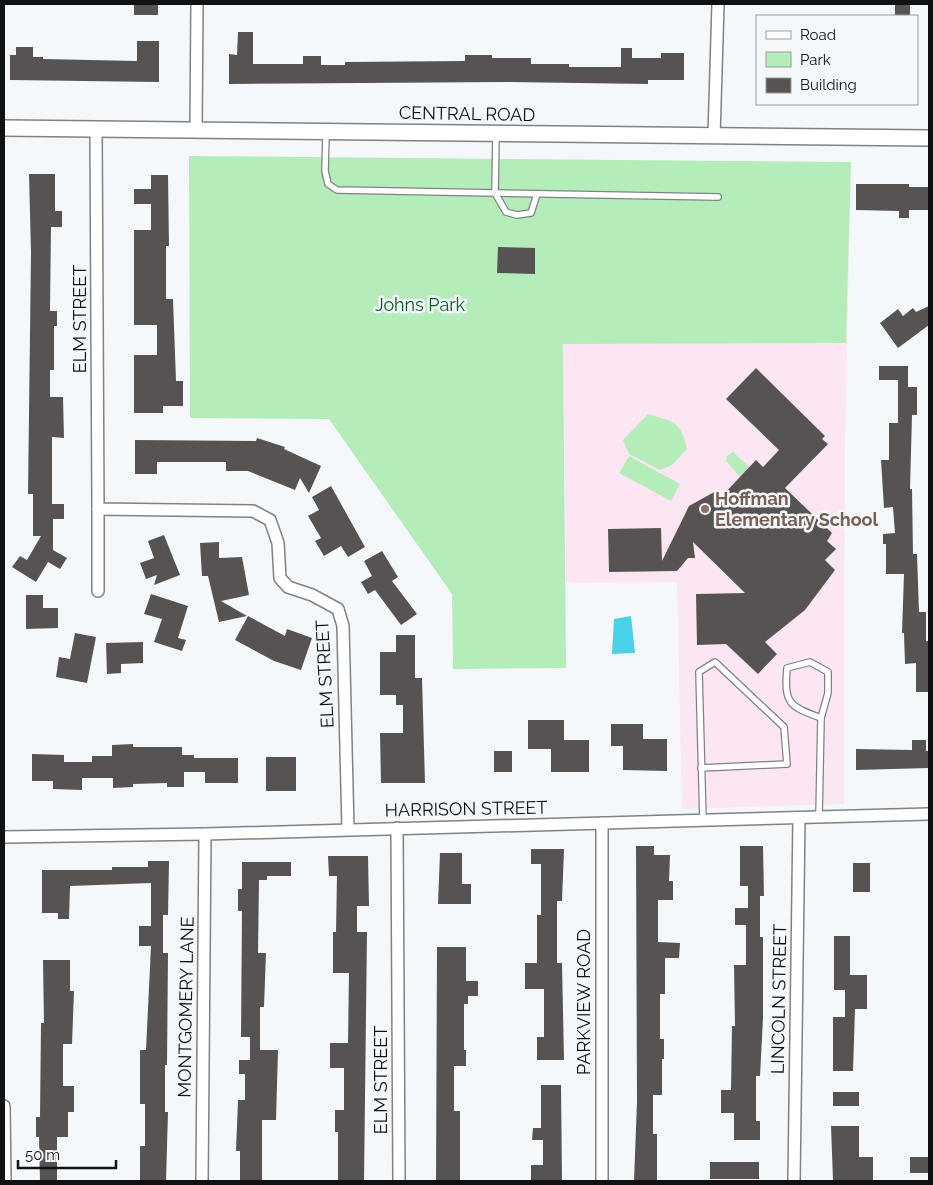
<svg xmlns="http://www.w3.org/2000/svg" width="933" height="1185" font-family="Raleway,sans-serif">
  <rect width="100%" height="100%" fill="#f5f8fb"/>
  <path fill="#fde6f3" d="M851 162 845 445 844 804 682 809 677 582 566 583 563 343H846Z"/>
  <g fill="#b4edba">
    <path d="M189 156 851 162 846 343 563 344 566 668 453 669 452 594 329 419 190 418Z"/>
    <path d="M648 414C674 422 681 421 687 449L672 465 660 470 629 454 623 440Z"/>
    <path d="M733 452 749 467 740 477 726 461 727 456Z"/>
    <path d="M629 456 680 484 671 501 619 473Z"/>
  </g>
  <path fill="#48d1e8" d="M631 616 635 653 612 654 614 619Z"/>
  <g fill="#575352">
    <rect x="134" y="4" width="24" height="11"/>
    <path d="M895 4H910V16L895 15Z"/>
    <path d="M238 32H253V64H303V56H321V65H345V62L465 61V55H492V58H531V64H569V67H621V48H632V58H661V53H684V80H648V84L506 82 229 84V54L237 55Z"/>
    <path d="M137 41H159V82L10 80V55H16V47H33V57H43V59L137 61Z"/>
    <path d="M29 174H55V211H62V227H51L50 311H57V326H54V370H50V397H63L64 438 52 437V504H64V519H53V550L67 558 60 569 48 562 36 582 12 567 20 556 27 560 41 536H33V494H28L31 253Z"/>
    <path d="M151 175H168L169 246H166V299H173L176 381H183V406H163V413H134V355H157V325H134V230H151V204H134V189H151Z"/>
    <path d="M856 184H909V187H929V210H909V218H899V211L856 210Z"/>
    <path d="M498 247 535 248V274L497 273Z"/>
    <path d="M929 306V325L898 348 880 323 898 309 903 316 913 308 916 312Z"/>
    <path d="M879 366H908V387H917V415H912L910 489H912L913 554H917L919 612H926V641H929V692H916V663L905 664 904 633H902L904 574H886V544H883V534L895 533 893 507 884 508 881 460H889V423H898V380H879Z"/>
    <path d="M756 368 825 436 822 439 828 444 785 488 832 533 827 541 836 549 825 560 835 570 805 610 765 642 777 654 758 674 726 644 697 645 696 594 745 593 693 542 695 558H688L677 571 609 572 608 529 661 528 662 561 689 506 716 491 721 497 756 460 763 467 779 450 726 399Z"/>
    <path d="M257 438 285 447 284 449 321 466 309 493 300 478 295 490 248 471H226V462H157V474H135V440L256 441Z"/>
    <path d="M331 486 365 547 348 557 341 546 324 556 315 541 321 538 308 516 319 510 312 497Z"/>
    <path d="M164 535 180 575 154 585 157 575 146 579 140 563 154 558 148 541Z"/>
    <path d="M219 542V558L242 557 249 595 221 601 247 616 219 622 208 576H202L200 543Z"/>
    <path d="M382 551 398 577 392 581 417 614 401 625 375 590 368 594 361 582 372 576 364 561Z"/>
    <path d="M151 594 188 606 178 638 186 640 182 651 154 642 162 619 144 614Z"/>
    <path d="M26 595H43V608H58V628L26 629Z"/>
    <path d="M248 616 285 636 287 629 312 638 301 670 274 661 235 640Z"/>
    <path d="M75 633 96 637 87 683 56 677 59 657 70 659Z"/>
    <path d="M396 635H415V678H422L425 783H381L380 733H403V705H396V695H380V652H396Z"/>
    <path d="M143 642V663L121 664V673L107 674 106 643Z"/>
    <path d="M528 720H564V740H589V772H551V749H528Z"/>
    <path d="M611 724H643V739H667V771L623 770V746H611Z"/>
    <path d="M912 740H926V751H929V768L856 770V749L912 750Z"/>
    <path d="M133 744V747H182V755H194V758H238V783H205V772H184V787H167V783L133 784V787L113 788V778H82V790L53 789V781H32V754L64 755V762H92V756H112V745Z"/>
    <rect x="494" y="751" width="18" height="21"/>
    <rect x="266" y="757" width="30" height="34"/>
    <path d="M636 846H654V855H670L669 881H673V900H658V942L680 943 679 958H665V994H660V1039H664V1059H662V1095H653V1134H657V1181H634L637 1102Z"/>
    <path d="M740 846H763L764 896H760V937H763V1018L760 1076H756V1121H760V1140H734V1113H721V1090H731L732 1026H735L734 965H746V925H735V908H748V886H740Z"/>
    <path d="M531 849H564L562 901H557V963H562L564 1060H537V1037H544V989H525V963H537V915H541V864H531Z"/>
    <path d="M440 853H462V884H471V904H438Z"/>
    <path d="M328 856H368L369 906H357V932H367L364 1181H338V1132H335V1110H344V1068H330V1043H348L349 973H333V932H336L337 876H329Z"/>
    <path d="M148 861H169L168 915H163V953H168L167 1065H165V1112H168L166 1181H140V1146H145V1104H140V1050H146L151 946H139V926H151V883L70 886 69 919H58V913H42V870H112V867H148Z"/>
    <path d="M242 862H291V876H267V880H259L258 953H266L264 1007H260V1050H278L276 1120H262V1181H240V1151H236L238 1100H245V1074H239V1060H250V1037H241L242 911H238V889H242Z"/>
    <rect x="853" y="863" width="17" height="29"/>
    <path d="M834 936H850V975H867V1009H855L853 1071H833V1017H845V990H834Z"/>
    <path d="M437 947H466V981H478V996H468V1004H464V1050H466V1066H454V1111H460V1181H436Z"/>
    <path d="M43 960H70V991H74L72 1044H63V1086H74V1112H68V1137H57V1181H40L39 1137H36V1117H40L41 1023H44Z"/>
    <path d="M541 1085H561L562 1181H531V1165H543V1140H532L533 1128H541Z"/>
    <rect x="833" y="1092" width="26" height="14"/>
    <path d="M831 1126H859V1157H873V1180H833Z"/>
    <rect x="910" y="1157" width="19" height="16"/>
    <rect x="710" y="1162" width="49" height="17"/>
  </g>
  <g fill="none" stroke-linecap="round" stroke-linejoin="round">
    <g stroke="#7f8285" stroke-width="8">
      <g id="lane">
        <path d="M326 133 325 171 328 184 337 190 718 197"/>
        <path d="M496 135 495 193 506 212 517 215 531 213 537 194"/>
        <path d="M701 768 787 764 784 727 715 662 699 672 703 821"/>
        <path d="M819 817 821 718 828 693V672L810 662 787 668C784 704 789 706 821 718"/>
      </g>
    </g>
    <g stroke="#7f8285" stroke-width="14">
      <g id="street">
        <path d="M96 129 98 509 253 511 270 520 278 543 280 578 288 587 312 595 338 609 343 626 348 829"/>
        <path d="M196 130 197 4"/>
        <path d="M714 136 718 4"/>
        <path d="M98 591V509"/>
        <path d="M602 823V1181"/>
        <path d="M397 828 399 1181"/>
        <path d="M4 837 205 834 929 814"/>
        <path d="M4 1106 5 1181"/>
        <path d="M202 1181 205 834"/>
        <path d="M794 1181 799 818"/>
      </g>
    </g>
    <g stroke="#7f8285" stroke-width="18">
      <path id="secondary" d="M4 128 929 138"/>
    </g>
    <use href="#lane" stroke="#fff" stroke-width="5.5"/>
    <use href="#street" stroke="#fff" stroke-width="11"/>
    <use href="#secondary" stroke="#fff" stroke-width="15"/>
  </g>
  <circle fill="#8d6e63" stroke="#f5f8fb" stroke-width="2" cx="705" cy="509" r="5"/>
  <g text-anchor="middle" stroke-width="5" stroke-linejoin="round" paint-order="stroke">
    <g font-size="18" fill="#101112" stroke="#f5f8fb">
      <text transform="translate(467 114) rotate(1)" y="6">CENTRAL ROAD</text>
      <text transform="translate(80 319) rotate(-90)" y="6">ELM STREET</text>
      <text transform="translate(325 674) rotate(-93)" y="6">ELM STREET</text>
      <text transform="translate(466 809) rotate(-1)" y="6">HARRISON STREET</text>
      <text transform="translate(779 999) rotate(-89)" y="6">LINCOLN STREET</text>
      <text transform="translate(584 1002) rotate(-90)" y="6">PARKVIEW ROAD</text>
      <text transform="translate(186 1007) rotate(-89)" y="6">MONTGOMERY LANE</text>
      <text transform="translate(381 1080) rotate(-90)" y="6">ELM STREET</text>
    </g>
    <g font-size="18" fill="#005b20" stroke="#f5f8fb">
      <text x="420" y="311">Johns Park</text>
    </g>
    <g font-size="18" font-weight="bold" fill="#785e54" stroke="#f5f8fb" text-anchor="start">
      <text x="715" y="505">Hoffman<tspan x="715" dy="21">Elementary School</tspan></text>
    </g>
  </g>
  <rect width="933" height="1185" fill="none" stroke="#101112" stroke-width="10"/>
  <rect x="756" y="15" width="162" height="90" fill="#f5f8fb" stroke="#999c9e"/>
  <rect x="766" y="31" width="25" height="8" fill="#ffffff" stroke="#999c9e"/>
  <text x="800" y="40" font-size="15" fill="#101112">Road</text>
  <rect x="766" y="52" width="25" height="15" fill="#b4edba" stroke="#999c9e"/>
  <text x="800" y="65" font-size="15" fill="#101112">Park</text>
  <rect x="766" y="78" width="25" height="15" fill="#575352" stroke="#999c9e"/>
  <text x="800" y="90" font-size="15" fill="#101112">Building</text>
  <path d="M18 1160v8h98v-8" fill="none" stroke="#101112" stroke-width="2.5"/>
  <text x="25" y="1160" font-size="15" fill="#101112" stroke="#f5f8fb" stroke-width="4" paint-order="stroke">50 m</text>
</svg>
